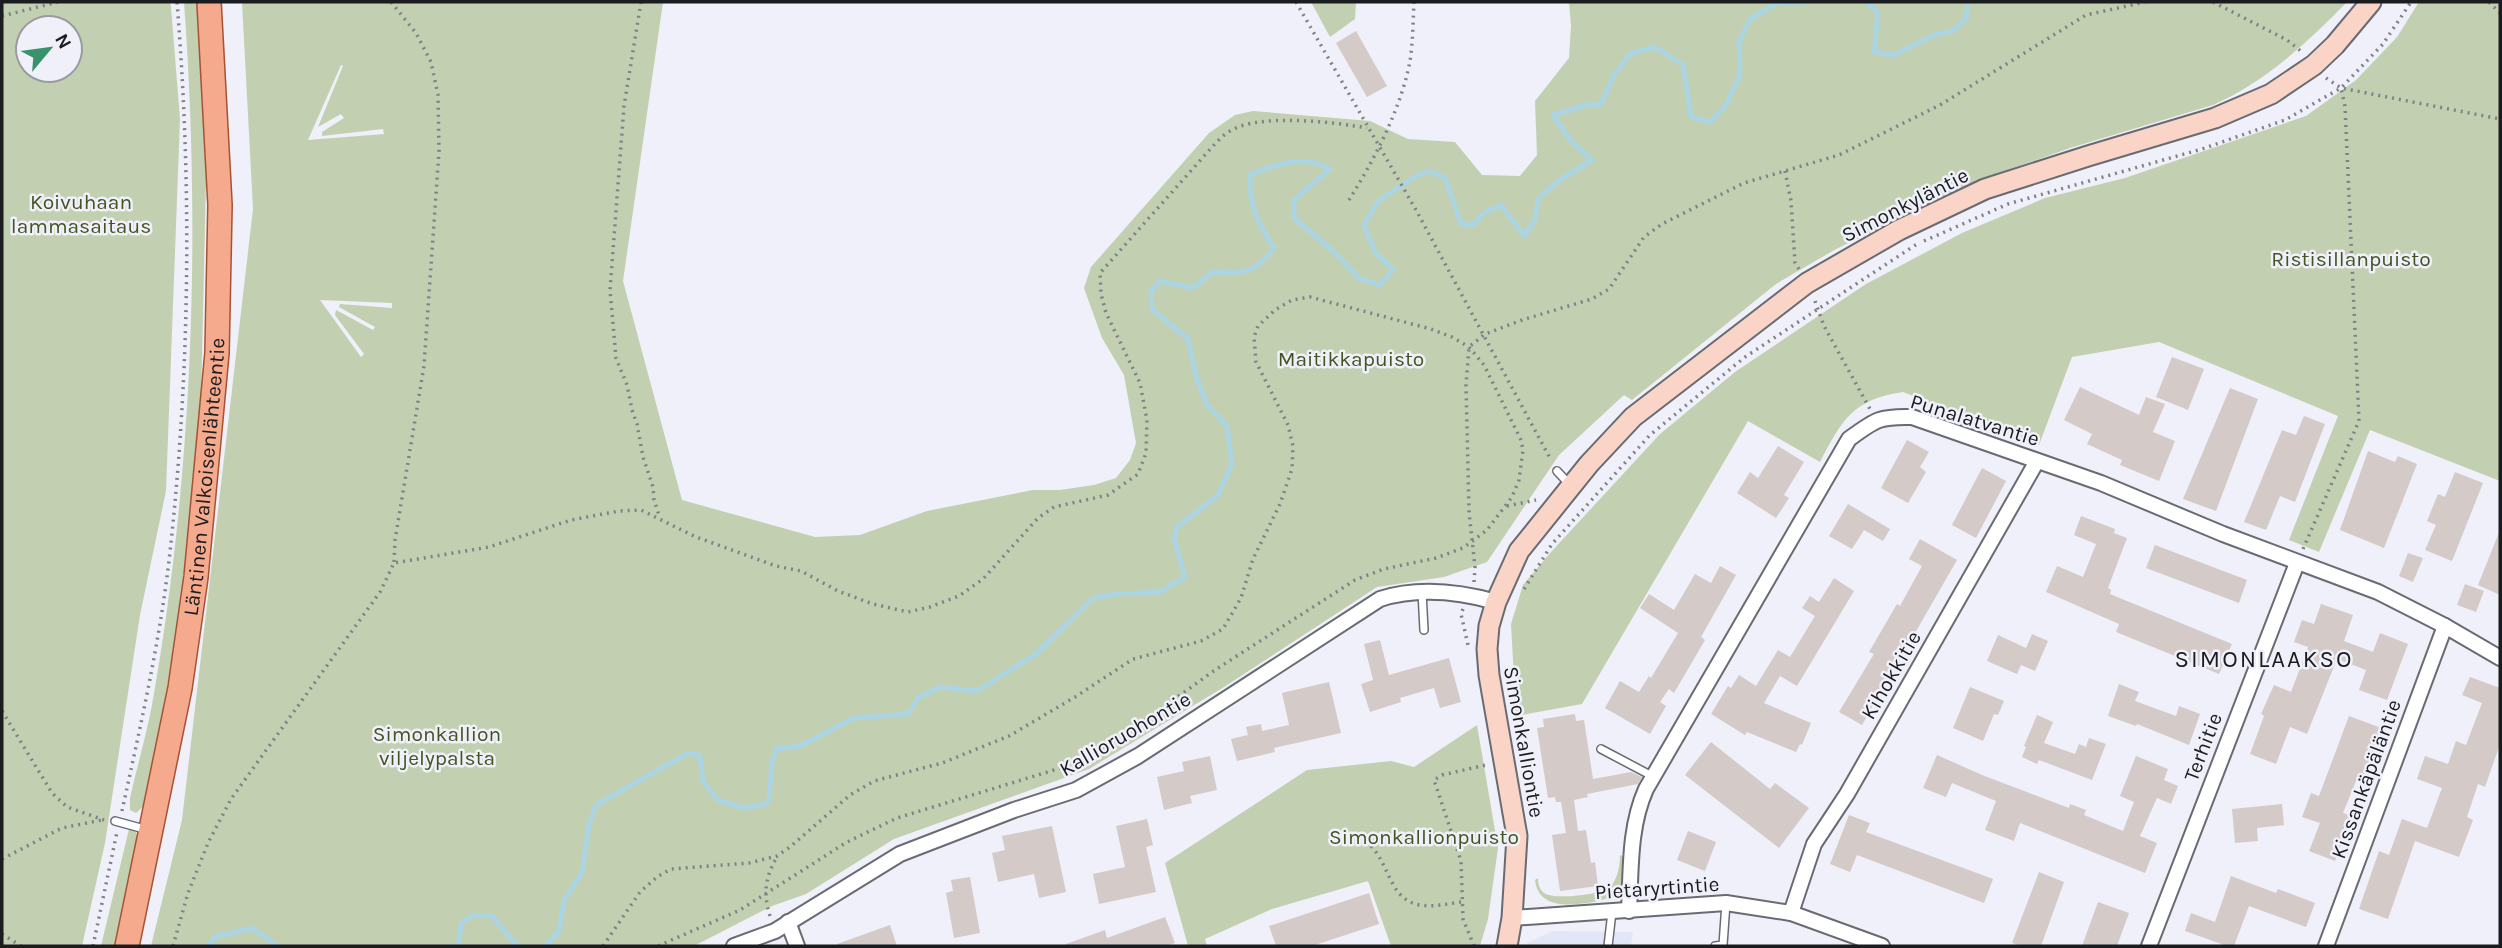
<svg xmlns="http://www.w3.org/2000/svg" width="2502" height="948" font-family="Karla,sans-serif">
  <rect width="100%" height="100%" fill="#eff0f9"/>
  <path fill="#e3e6f6" d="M1553 931 1633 932 1631 946H1526L1527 943Z"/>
  <g fill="#c3cfb1" fill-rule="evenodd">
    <path d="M2 2H170L171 7 180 119 166 491 140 615 105 843 82 946H2ZM28 28H70V70H28Z"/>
    <path d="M184 2H197L207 137 201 400 196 473 176 636 150 783 145 805 136 813 130 810V798C137 767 146 736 152 705 193 474 201 235 184 2Z"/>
    <path d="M242 2H663L623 281 682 500 815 537 860 535 927 511 1033 490H1060L1094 485 1116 478 1130 460 1136 443 1124 375 1102 338 1084 288 1091 267 1209 133 1235 115 1253 111 1370 121 1408 139 1455 142 1482 175 1520 176 1537 155 1535 101 1569 58 1571 26 1569 2H2347C2307 43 2265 82 2213 105L2070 148 1985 178 1836 249 1776 284 1632 400 1624 395 1559 455 1487 562 1444 577 1377 587 1224 687 1089 769 894 839 806 894 772 906 694 946H151L182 820 253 209ZM341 65 343 66 318 127 341 114 344 118 322 132V136L383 129 384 134 308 140ZM320 300 392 303V308L340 304 339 307 375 327 373 330 336 310 335 315 364 354 361 357Z"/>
    <path d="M1311 2H1356L1355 19 1330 37Z"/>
    <path d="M2419 2H2500V481L2370 430 2319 552 2289 540 2338 416 2159 342 2072 357 2039 445 1903 392C1853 399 1842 420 1820 462L1748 421 1582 704 1516 716 1511 624 1523 585 1551 552 1660 434 1735 372 1866 284 1962 233 2045 198 2125 178 2306 116 2356 80 2397 37Z"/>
    <path d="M1477 725 1498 848 1488 919 1480 946H1391L1368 881 1272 909 1205 939 1207 946H1188L1165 863 1307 770 1391 761 1414 767Z"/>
    <path d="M129 829 136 832 138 843 116 946H101Z"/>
    <path d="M1620 855 1625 857C1630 890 1616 899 1587 903 1566 906 1538 907 1535 880L1538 878C1538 884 1539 889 1544 893 1553 900 1601 895 1610 887 1618 879 1620 865 1620 855Z"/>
  </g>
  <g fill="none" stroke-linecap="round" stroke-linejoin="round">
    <g stroke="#abd5e2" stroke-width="5">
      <path d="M1866 2 1878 12 1874 52 1894 55 1934 35 1952 31 1966 19 1968 2"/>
      <path d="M209 946 215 937 252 928 277 946"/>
      <path d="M458 946 461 924 473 915 492 916 517 946"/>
      <path d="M545 946 559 931 564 900 582 873 589 825 596 805 688 753 700 756 703 782 718 800 744 808 766 804 769 799 772 762 776 749 800 746 854 718 908 714 919 697 940 687 977 691 1036 654 1093 598 1116 594 1160 592 1185 577 1174 538 1177 527 1218 495 1232 464 1227 426 1207 405 1196 376 1188 339 1152 309 1151 291 1160 281 1193 288 1212 272C1243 274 1254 274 1274 248 1257 221 1249 207 1250 175 1275 164 1305 154 1330 169L1294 200V218L1333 251 1360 279 1380 285 1393 269 1376 254 1364 225 1378 201 1416 176 1430 171 1445 178 1461 224 1473 225 1484 213 1501 205 1524 236 1535 220 1538 199 1558 181 1592 160 1571 141 1553 115 1586 105 1601 104 1614 75 1631 53 1655 47 1683 65 1691 117 1710 122 1726 105 1740 75 1739 42 1750 19 1777 3 1806 2"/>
    </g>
  </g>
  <g fill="#d4cac8">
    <path d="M1356 31 1387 86 1367 97 1336 43Z"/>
    <path d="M2172 357 2204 369 2188 410 2156 397Z"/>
    <path d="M2080 387 2139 415 2146 397 2165 404 2153 432 2175 441 2159 481 2120 465 2122 460 2087 444 2092 434 2064 420Z"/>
    <path d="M2230 388 2258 399 2216 511 2183 499Z"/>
    <path d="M2304 416 2325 424 2295 502 2280 496 2266 530 2244 522 2282 430 2296 435Z"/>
    <path d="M1907 440 1929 452 1920 467 1926 472 1908 503 1881 488Z"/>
    <path d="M1778 446 1804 462 1784 495 1789 498 1776 518 1737 493 1750 472 1758 478Z"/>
    <path d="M2368 451 2395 462 2398 456 2417 464 2384 548 2340 530Z"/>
    <path d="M1982 468 2006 481 1976 538 1952 525Z"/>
    <path d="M2455 472 2483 483 2452 561 2425 550 2436 525 2427 521 2438 494 2445 497Z"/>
    <path d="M1848 504 1890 529 1883 541 1864 530 1852 549 1829 536Z"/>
    <path d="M2081 516 2115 529 2114 533 2127 538 2108 588 2111 590 2110 594 2232 644 2219 674 2116 632 2119 624 2046 592 2057 566 2083 577 2096 544 2074 535Z"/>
    <path d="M2500 530V595L2478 585Z"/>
    <path d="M1920 539 1957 560 1862 725 1839 712 1874 654 1869 652 1897 604 1900 606 1922 566 1909 559Z"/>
    <path d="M2155 545 2247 580 2239 603 2146 568Z"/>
    <path d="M2408 553 2423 558 2413 582 2399 576Z"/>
    <path d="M1720 566 1736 575 1701 637 1705 640 1674 693 1669 689 1660 702 1666 706 1650 734 1605 708 1620 681 1639 692 1649 676 1651 678 1678 633 1640 608 1649 594 1674 610 1695 574 1711 583Z"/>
    <path d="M1834 578 1854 591 1797 686 1780 676 1764 703 1811 723 1802 745 1800 744 1796 752 1747 732 1745 735 1711 714 1728 686 1731 688 1739 675 1756 686 1778 650 1790 657 1815 616 1802 608 1810 596 1819 602Z"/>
    <path d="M2465 584 2484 591 2476 612 2457 605Z"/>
    <path d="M2321 604 2353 615 2344 641 2373 652 2380 633 2408 644 2387 700 2359 690 2366 670 2337 659 2307 734 2290 727 2276 764 2250 754 2264 716 2261 714 2274 685 2291 692 2308 647 2294 642 2302 620 2314 624Z"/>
    <path d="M2032 634 2048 641 2035 671 2021 665 2017 674 1987 661 1998 635 2026 648Z"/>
    <path d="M1380 640 1389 675 1449 658 1461 702 1440 708 1434 688 1400 698 1401 702 1370 712 1361 684 1373 680 1364 644Z"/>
    <path d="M2470 677 2500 688V744L2485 787 2478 784 2467 817 2473 820 2459 857 2415 841 2388 919 2359 909 2379 851 2389 855 2402 819 2427 828 2442 788 2417 779 2425 756 2448 764 2456 741 2466 745 2482 703 2462 695Z"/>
    <path d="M1329 682 1341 733 1274 748 1275 752 1237 761 1231 739 1248 735 1246 727 1261 724 1262 731 1289 725 1282 693Z"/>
    <path d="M2119 684 2139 692 2135 701 2176 716 2179 706 2200 714 2189 745 2137 724 2136 726 2108 716Z"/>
    <path d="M1970 687 2004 701 1998 715 1994 714 1983 741 1953 728Z"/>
    <path d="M1575 714 1576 721 1584 720 1593 779 1631 772 1642 777 1638 784 1587 794 1588 797 1574 800 1578 831 1586 830 1591 863 1595 862 1598 886 1560 891 1552 835 1566 833 1561 802H1556L1555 797 1548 798 1537 728 1544 727 1543 719Z"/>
    <path d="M2037 715 2053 722 2044 743 2075 754 2079 744 2086 747 2089 738 2106 744 2092 780 2039 760 2037 764 2022 757 2026 747 2024 746Z"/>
    <path d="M2349 716 2384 729 2363 784 2356 781 2343 813 2352 816 2335 861 2309 851 2320 823 2302 817 2311 793 2319 796Z"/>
    <path d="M1711 742 1770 789 1775 783 1809 808 1779 848 1685 775Z"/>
    <path d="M1937 755 1982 775 2069 808 2070 804 2086 810 2084 815 2123 831 2134 802 2120 796 2136 756 2168 769 2164 780 2178 786 2171 804 2157 798 2140 836 2157 843 2145 873 2020 823 2014 841 1985 830 1996 801 1952 783 1946 797 1923 788Z"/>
    <path d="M1210 756 1217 790 1190 796 1192 803 1164 810 1157 777 1184 771 1182 762Z"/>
    <path d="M2282 804 2284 825 2257 828 2258 841 2235 843 2232 809Z"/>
    <path d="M1849 815 1870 823 1866 832 1993 879 1984 903 1857 855 1850 872 1830 864Z"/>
    <path d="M1147 819 1153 845 1146 847 1156 892 1099 904 1093 874 1125 867 1116 826Z"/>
    <path d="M1052 826 1066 892 1039 898 1034 874 998 882 992 853 1005 850 1002 836Z"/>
    <path d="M1688 831 1716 842 1705 871 1677 860Z"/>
    <path d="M2039 872 2064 882 2041 946H2021L2012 943Z"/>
    <path d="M2231 876 2276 893 2278 889 2315 903 2306 927 2249 906 2234 946H2227L2185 931 2191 913 2215 922Z"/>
    <path d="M970 877 980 933 954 938 946 893 953 891 951 880Z"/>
    <path d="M1369 893 1379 924 1312 946H1276L1269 926Z"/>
    <path d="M2098 902 2129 913 2117 946H2082Z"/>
    <path d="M1165 917 1175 943 1166 946H1066V944L1105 930 1107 938Z"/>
    <path d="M890 925 897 946H838L837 944Z"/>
  </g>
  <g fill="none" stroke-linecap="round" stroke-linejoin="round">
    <g stroke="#696b72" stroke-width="10">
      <g id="service">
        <path d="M1557 471 1571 486"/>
        <path d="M1422 592 1424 630"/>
        <path d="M1601 749 1654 777"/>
        <path d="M115 821 148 830"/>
        <path d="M1608 946 1612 912"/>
        <path d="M1715 946 1723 945 1726 903"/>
      </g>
    </g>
    <g stroke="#696b72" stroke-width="18">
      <g id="minor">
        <path d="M1629 911C1631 870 1629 827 1646 789L1849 439C1875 420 1879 416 1912 417L2101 483 2223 534 2378 592 2445 626 2500 658"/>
        <path d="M1791 913 1814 844 1847 794 2037 461"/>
        <path d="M1512 918 1726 903 1791 913 1882 946"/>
        <path d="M788 922 797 946"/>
        <path d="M734 946 775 931 900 854 1014 810 1076 790 1138 756 1380 599C1418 587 1457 591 1496 602"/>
        <path d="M2149 946 2297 563"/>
        <path d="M2326 946 2445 626"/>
      </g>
    </g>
    <g stroke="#696b72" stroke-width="23">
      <path id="secondary" d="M1507 946 1512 918 1517 836 1489 675 1487 649 1489 626 1496 602 1519 551 1589 464 1633 417 1807 283 1899 230 1985 189 2088 156 2215 118 2271 94 2314 65 2335 45 2371 2"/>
    </g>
    <g stroke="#a55335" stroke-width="26">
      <g id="primary">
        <path id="s1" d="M127 946 180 688 196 577 217 353 220 205 209 2"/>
      </g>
    </g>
    <g stroke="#808187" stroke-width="3.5" stroke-dasharray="2 5" stroke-linecap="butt">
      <path d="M391 2 416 33 431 62 438 95 439 151 424 366 395 540 394 563"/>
      <path d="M641 2 624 106 610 290 616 358 627 385 632 410 637 424 643 457 653 487 654 500 660 518"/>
      <path d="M1296 2 1416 210 1551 460"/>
      <path d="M2213 2 2287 40 2302 52"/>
      <path d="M2489 2 2500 13"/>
      <path d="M2 16 58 2"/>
      <path d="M2326 78 2341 88 2500 119"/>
      <path d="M1785 171 1791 201 1795 263 1799 269"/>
      <path d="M1349 200C1374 160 1401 109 1410 61 1413 42 1413 21 1414 2"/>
      <path d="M1924 241 2008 204 2202 149 2285 120 2341 88 2383 44 2411 2"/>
      <path d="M1815 301 1824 326 1870 409"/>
      <path d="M1507 506 1536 500"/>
      <path d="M2303 549 2359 421 2345 106 2341 88"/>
      <path d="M1474 582 1475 567 1469 512 1466 385 1469 347 1485 334 1525 319 1592 299 1609 289 1644 237 1662 224 1744 183 1839 155 1940 105 2086 15 2145 2"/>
      <path d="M1524 589 1552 544 1650 435 1745 357 1917 244"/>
      <path d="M1463 609 1461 614 1468 645"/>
      <path d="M2 711 52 793 67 807 104 820"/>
      <path d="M122 811C140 728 159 645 169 561 190 375 192 188 177 2"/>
      <path d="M1371 846C1382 858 1385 870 1393 884 1408 913 1434 906 1461 902"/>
      <path d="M2 859 62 828 102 820"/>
      <path d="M770 916C763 894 765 877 777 857"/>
      <path d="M2 934 21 946"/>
      <path d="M93 946 117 832"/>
      <path d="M173 946 188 893 208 843 231 799 380 592 394 563 489 547 571 520 619 511 641 510 696 537 776 566 801 571 838 591 873 604 908 612 930 607 959 596 983 579 1038 518 1054 507 1108 495 1138 474 1146 453 1147 420 1140 383 1106 313 1101 294 1100 273 1213 146C1218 141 1223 135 1230 131 1258 113 1334 122 1367 128"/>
      <path d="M603 946 640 892 657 877 671 869 749 863 777 856 790 847 850 795 874 781 942 763 1009 736 1075 697 1133 659 1201 641 1223 629 1241 598 1253 559 1280 504 1292 469 1293 446 1288 425 1256 362 1254 337 1258 326 1275 310 1292 300 1310 297 1431 329 1452 337 1469 347 1484 365 1521 440 1523 450 1519 480 1512 497 1487 530 1463 548 1436 558 1384 569 1355 580 1215 670 1116 741 1077 763 897 818 847 842 740 910 658 946"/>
      <path d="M1474 946 1463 919 1461 861 1434 780 1442 775 1486 765"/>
    </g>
    <use href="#service" stroke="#fff" stroke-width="7"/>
    <use href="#minor" stroke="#fff" stroke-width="14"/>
    <use href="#secondary" stroke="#fad4c6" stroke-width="19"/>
    <use href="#primary" stroke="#f5a98d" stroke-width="23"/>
  </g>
  <g text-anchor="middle" stroke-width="5" stroke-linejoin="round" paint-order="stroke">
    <g font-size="21" fill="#445421" stroke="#eff0f9">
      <text x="81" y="209">Koivuhaan<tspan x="81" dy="24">lammasaitaus</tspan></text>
      <text x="2351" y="266">Ristisillanpuisto</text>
      <text x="1351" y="366">Maitikkapuisto</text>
      <text x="437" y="741">Simonkallion<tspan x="437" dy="24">viljelypalsta</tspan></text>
      <text x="1424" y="844">Simonkallionpuisto</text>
    </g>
    <g font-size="21" fill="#1b1c1f" stroke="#eff0f9">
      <text transform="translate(1905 205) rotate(-27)" y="7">Simonkyläntie</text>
      <text transform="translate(1975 420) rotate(17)" y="7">Punalatvantie</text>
      <text dy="7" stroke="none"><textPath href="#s1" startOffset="476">Läntinen Valkoisenlähteentie</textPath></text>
      <text transform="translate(1891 675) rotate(-60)" y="7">Kihokkitie</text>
      <text transform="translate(1125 734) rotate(-30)" y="7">Kallioruohontie</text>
      <text transform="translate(1524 742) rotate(80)" y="7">Simonkalliontie</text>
      <text transform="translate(2203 747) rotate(-69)" y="7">Terhitie</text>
      <text transform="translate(2366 779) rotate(-70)" y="7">Kissankäpäläntie</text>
      <text transform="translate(1657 888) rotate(-4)" y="7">Pietaryrtintie</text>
    </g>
    <g font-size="24" letter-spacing="2" fill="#1b1c1f" stroke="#eff0f9">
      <text x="2264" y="667">SIMONLAAKSO</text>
    </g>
  </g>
  <rect width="2502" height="948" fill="none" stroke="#1b1c1f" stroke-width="7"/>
  <g transform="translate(49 49) rotate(61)"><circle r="33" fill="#eff0f9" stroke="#9a9ba2" stroke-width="2"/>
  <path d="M0-5L12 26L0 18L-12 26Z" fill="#38936a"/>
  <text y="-10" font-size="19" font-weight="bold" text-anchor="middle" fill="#1b1c1f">N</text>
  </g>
</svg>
